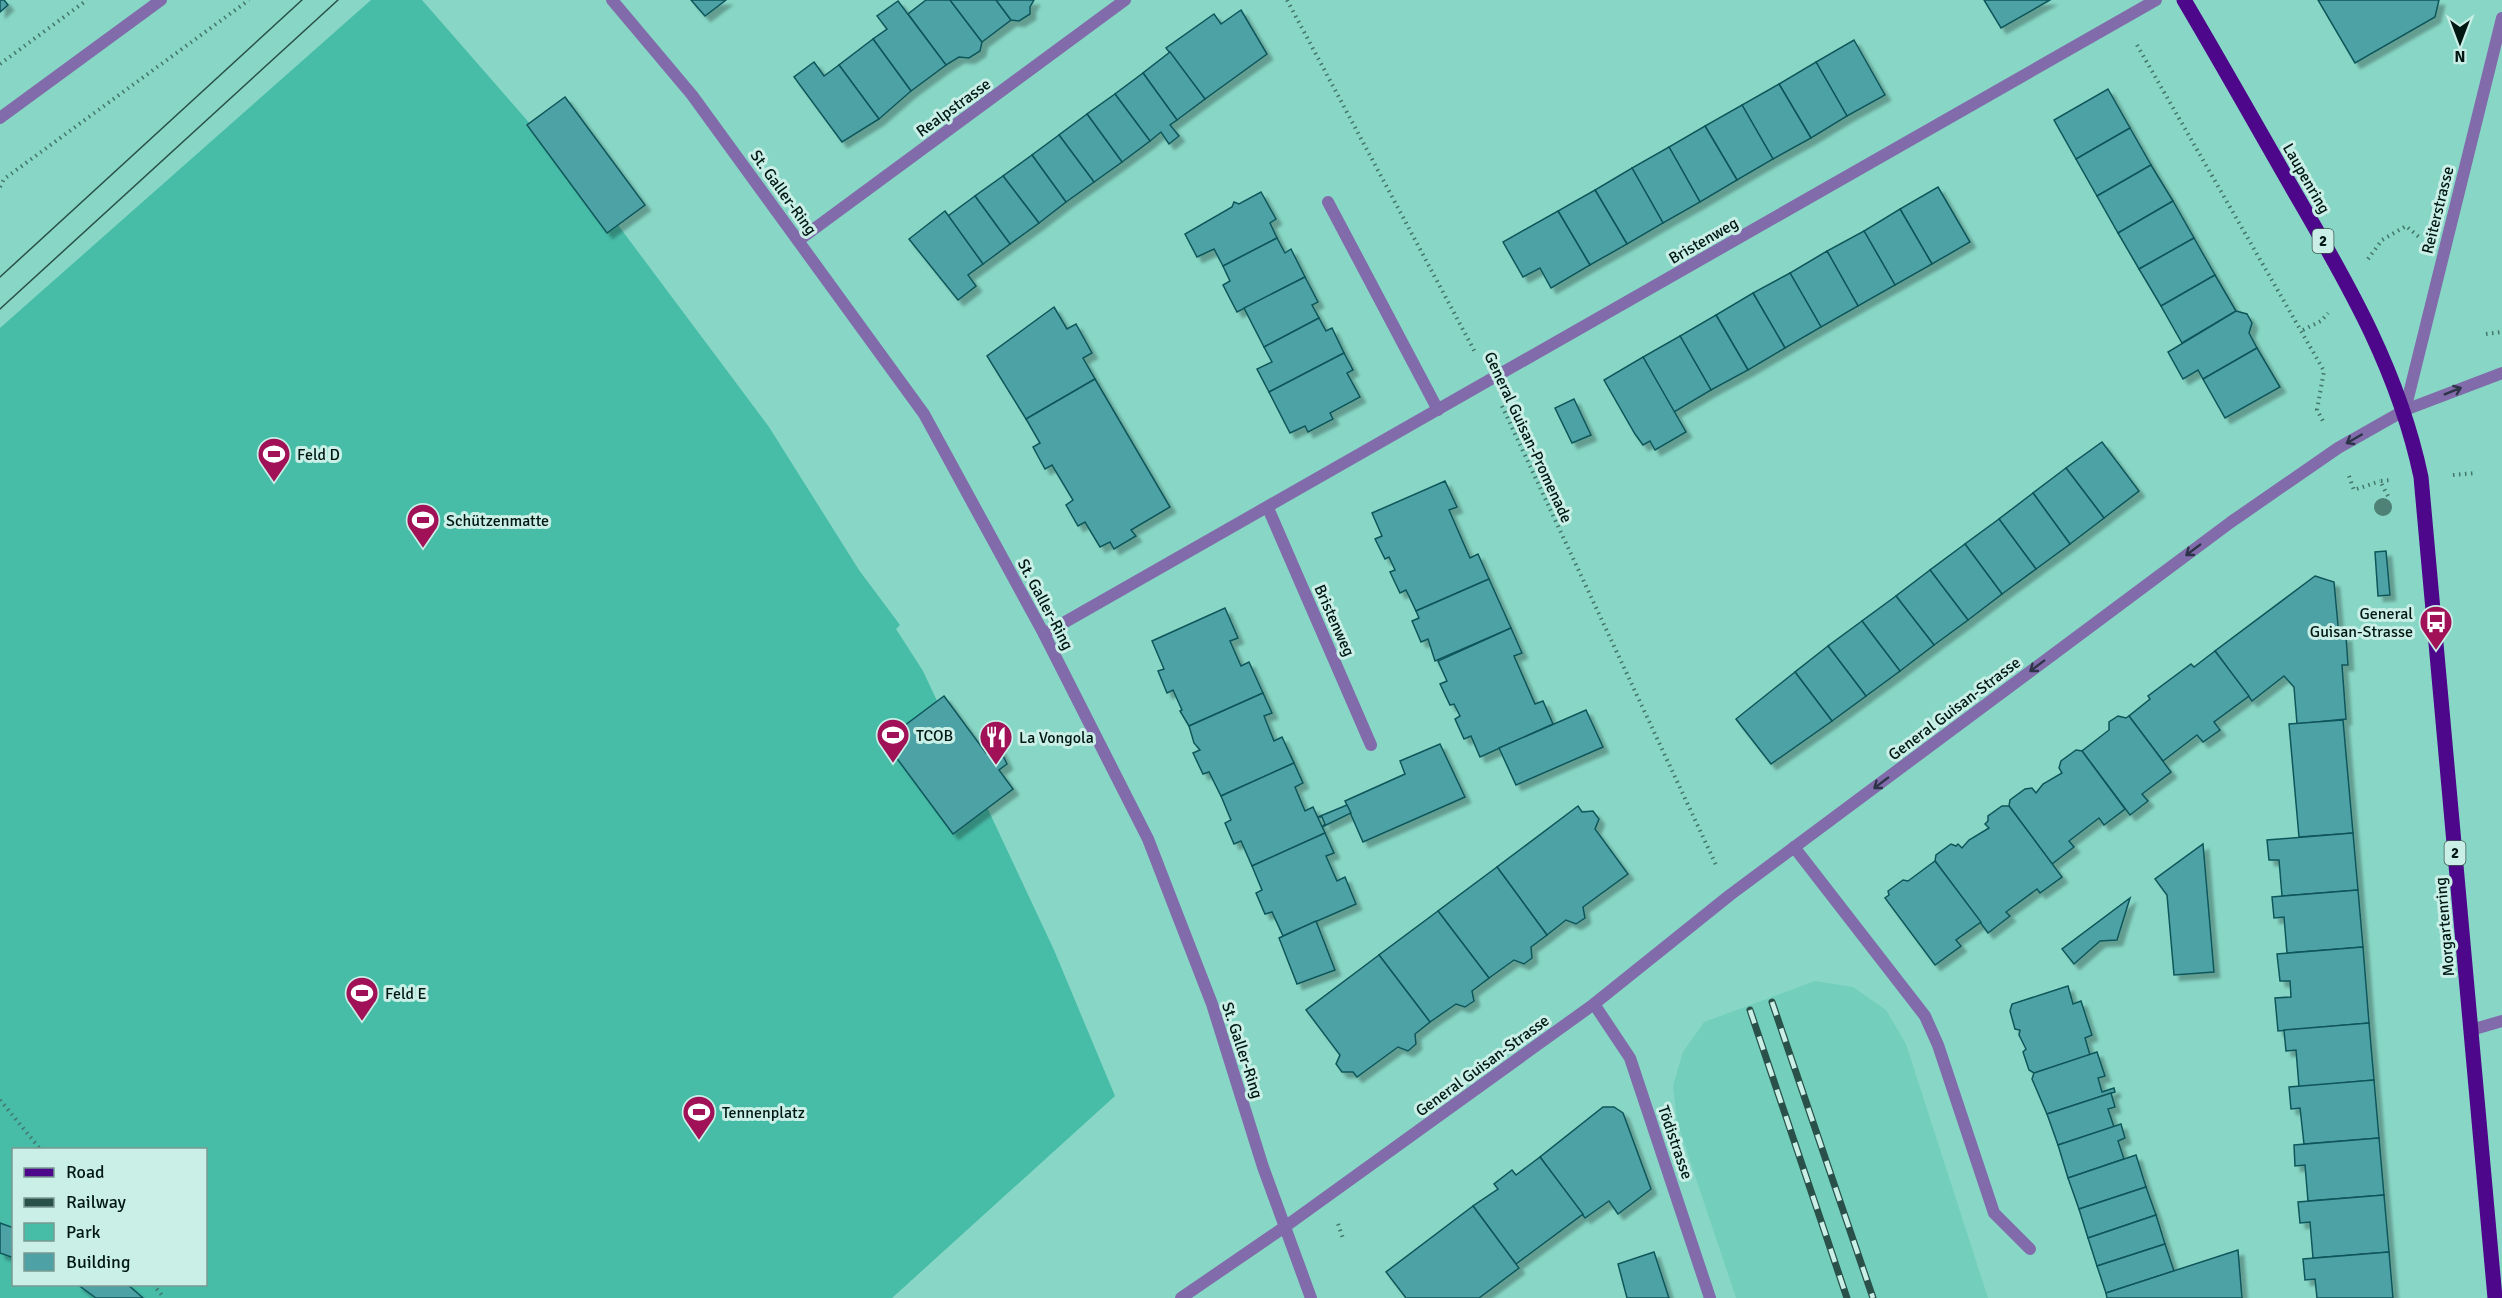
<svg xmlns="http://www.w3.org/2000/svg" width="2502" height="1298" font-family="Signika,sans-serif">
  <defs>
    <filter id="shadow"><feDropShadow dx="5.5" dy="5.5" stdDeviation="1.5" flood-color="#0004"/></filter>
  </defs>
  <rect width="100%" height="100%" fill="#88d7c6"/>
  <path fill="#73cebc" d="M1815 981 1853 987 1886 1010 1906 1044 1988 1298H1736L1677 1122 1673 1086 1683 1052 1704 1022Z"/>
  <path fill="#47bda8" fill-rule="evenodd" d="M371 0H422L615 221 769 427 859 570 900 625 896 629 923 671 1054 950 1115 1096 892 1298H0V328ZM14 1150H206V1284H14Z"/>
  <g fill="#4ea2a6" stroke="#10565a" stroke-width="1.5" filter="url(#shadow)">
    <path d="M0 0H4L8 5 0 12Z"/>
    <path d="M691 0H726L705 16Z"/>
    <path d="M926 0H950L982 42 980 51 969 58 959 57 946 65 908 14Z"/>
    <path d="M950 0H996L1011 20 982 42Z"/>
    <path d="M996 0H1034L1030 7V14L1019 21 1011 20Z"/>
    <path d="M1984 0H2050L2001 28Z"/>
    <path d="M2318 0H2439L2435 17 2355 63Z"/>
    <path d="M898 1 946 65 911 91 873 39 887 29 877 16Z"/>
    <path d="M1241 10 1267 54 1205 99 1166 48 1214 14 1221 24Z"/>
    <path d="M873 39 911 91 879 119 839 65Z"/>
    <path d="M1854 40 1885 95 1847 116 1816 62Z"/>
    <path d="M1170 52 1205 99 1177 120 1143 73Z"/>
    <path d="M814 62 824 76 839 65 879 119 842 142 794 77Z"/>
    <path d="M1816 62 1847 116 1811 138 1779 84Z"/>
    <path d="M1143 73 1177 120 1170 125 1179 136 1169 144 1161 132 1150 141 1115 94Z"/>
    <path d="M1779 84 1811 138 1773 159 1742 105Z"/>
    <path d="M2108 89 2130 128 2076 159 2054 120Z"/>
    <path d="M1115 94 1150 141 1122 162 1087 114Z"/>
    <path d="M565 97 645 205 607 233 527 125Z"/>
    <path d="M1742 105 1773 159 1737 180 1705 126Z"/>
    <path d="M1087 114 1122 162 1094 182 1059 135Z"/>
    <path d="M1705 126 1737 180 1700 202 1669 147Z"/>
    <path d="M2130 128 2151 165 2097 196 2076 159Z"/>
    <path d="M1059 135 1094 182 1066 202 1032 155Z"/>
    <path d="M1669 147 1700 202 1663 223 1632 168Z"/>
    <path d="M1032 155 1066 202 1039 223 1003 176Z"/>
    <path d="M2151 165 2173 201 2118 233 2097 196Z"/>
    <path d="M1632 168 1663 223 1627 244 1595 190Z"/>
    <path d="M1003 176 1039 223 1010 244 975 196Z"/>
    <path d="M1938 187 1970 242 1932 264 1900 209Z"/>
    <path d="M1595 190 1627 244 1590 265 1558 211Z"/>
    <path d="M1261 192 1276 219 1270 223 1277 238 1223 266 1214 249 1197 257 1185 234 1232 207 1234 202 1239 204Z"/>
    <path d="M975 196 1010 244 983 264 948 216Z"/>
    <path d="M2173 201 2194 238 2139 269 2118 233Z"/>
    <path d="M1900 209 1932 264 1895 285 1864 231Z"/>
    <path d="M945 211 983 264 968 275 976 286 958 300 909 239Z"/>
    <path d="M1558 211 1590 265 1551 288 1540 268 1523 277 1503 242Z"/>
    <path d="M1864 231 1895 285 1858 306 1827 251Z"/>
    <path d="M1277 238 1285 253 1291 249 1305 277 1237 312 1223 285 1230 281 1223 266Z"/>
    <path d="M2194 238 2215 275 2161 306 2139 269Z"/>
    <path d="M1827 251 1858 306 1821 327 1790 273Z"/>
    <path d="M1790 273 1821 327 1785 348 1753 293Z"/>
    <path d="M2215 275 2236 311 2182 343 2161 306Z"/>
    <path d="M1305 277 1318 302 1312 305 1319 318 1264 347 1244 308Z"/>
    <path d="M1753 293 1785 348 1748 370 1716 315Z"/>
    <path d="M1054 307 1067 329 1076 324 1092 353 1083 358 1095 379 1026 419 987 356Z"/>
    <path d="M2236 311 2247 314 2252 323 2249 333 2257 348 2203 379 2198 370 2183 379 2168 352Z"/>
    <path d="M1716 315 1748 370 1711 390 1680 336Z"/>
    <path d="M1319 318 1326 331 1332 328 1344 353 1269 392 1257 369 1272 362 1264 347Z"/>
    <path d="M1680 336 1711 390 1674 412 1643 357Z"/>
    <path d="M2257 348 2280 387 2225 418 2203 379Z"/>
    <path d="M1344 353 1353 370 1347 373 1360 397 1330 413 1333 419 1308 432 1305 426 1290 433 1269 392Z"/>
    <path d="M1643 357 1686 432 1655 450 1650 441 1643 445 1635 434 1604 380Z"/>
    <path d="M1095 379 1170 507 1131 530 1136 536 1114 549 1110 542 1100 547 1085 522 1078 526 1066 505 1073 500 1052 465 1045 469 1033 447 1040 443 1026 419Z"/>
    <path d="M1574 399 1591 435 1572 443 1555 408Z"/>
    <path d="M2102 442 2139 491 2104 518 2066 468Z"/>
    <path d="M2066 468 2104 518 2070 544 2033 493Z"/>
    <path d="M1445 481 1457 507 1449 510 1470 558 1478 554 1489 579 1416 611 1406 590 1400 593 1390 572 1395 570 1389 557 1385 559 1375 539 1382 536 1372 513Z"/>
    <path d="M2033 493 2070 544 2036 569 1999 519Z"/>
    <path d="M1999 519 2036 569 2002 594 1965 544Z"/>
    <path d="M1965 544 2002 594 1968 620 1930 570Z"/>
    <path d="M2386 551 2390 595 2378 596 2375 552Z"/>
    <path d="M1930 570 1968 620 1934 645 1896 596Z"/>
    <path d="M2315 576 2334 582 2339 636H2346L2348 665H2342L2346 719 2297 724 2294 687 2284 676 2252 701 2215 651Z"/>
    <path d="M1489 579 1511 628 1435 661 1428 639 1421 642 1412 621 1419 618 1416 611Z"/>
    <path d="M1896 596 1934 645 1900 671 1862 621Z"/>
    <path d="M1225 608 1238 638 1230 641 1241 666 1249 662 1263 693 1189 726 1180 711 1182 710 1173 690 1167 693 1158 671 1164 669 1152 641Z"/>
    <path d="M1862 621 1900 671 1866 696 1828 646Z"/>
    <path d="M1511 628 1522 653 1514 656 1535 704 1543 701 1553 724 1480 757 1471 736 1464 739 1455 719 1460 716 1454 704 1450 705 1440 684 1447 681 1438 661Z"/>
    <path d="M1828 646 1866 696 1832 721 1795 672Z"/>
    <path d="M2215 651 2249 696 2214 722 2220 730 2203 742 2197 735 2163 761 2129 716 2150 699 2148 696 2191 664 2194 667Z"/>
    <path d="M1795 672 1832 721 1771 764 1736 719Z"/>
    <path d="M1263 693 1272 713 1264 716 1274 741 1282 737 1294 763 1221 796 1209 772 1203 774 1193 753 1200 750 1194 743 1189 726Z"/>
    <path d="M944 696 986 753 998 745 1007 764 999 770 1013 789 953 834 884 741Z"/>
    <path d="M1586 710 1603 747 1516 785 1499 748Z"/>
    <path d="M2118 716 2126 718 2129 716 2171 772 2142 794 2148 801 2130 815 2082 751 2109 730V722Z"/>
    <path d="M2343 720 2353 833 2299 837 2289 724Z"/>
    <path d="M1440 744 1465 797 1363 842 1345 801 1405 774 1400 761Z"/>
    <path d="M2076 750 2082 751 2125 809 2104 825 2099 818 2069 841 2074 847 2052 864 2009 806 2010 800 2025 789 2032 788 2036 793 2043 784 2062 773 2059 768 2061 761Z"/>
    <path d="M1294 763 1303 783 1295 787 1305 811 1313 807 1325 833 1252 866 1241 841 1234 844 1225 823 1231 820 1221 796Z"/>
    <path d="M1347 805 1351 813 1322 827 1325 824 1322 817H1318Z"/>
    <path d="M1578 806 1582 812 1593 811 1599 819 1595 829 1628 874 1583 907 1585 918 1576 924 1566 920 1547 935 1497 867Z"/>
    <path d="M2002 806H2009L2062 877 2040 893 2037 889 2006 912 2010 916 1988 933 1935 861 1936 855 1951 844 1956 846 1958 844 1962 848 1969 840 1989 828 1985 824 1988 821V816Z"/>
    <path d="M1325 833 1334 853 1326 856 1337 881 1345 877 1356 904 1283 936 1272 912 1265 914 1256 893 1262 890 1252 866Z"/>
    <path d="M2353 833 2358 890 2282 896 2279 860H2269L2267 840Z"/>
    <path d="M2203 844 2214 972 2174 975 2167 895 2155 879Z"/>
    <path d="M1935 861 1981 922 1956 940 1961 946 1935 965 1885 898 1889 895 1888 891 1903 880 1908 881Z"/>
    <path d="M1497 867 1547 935 1531 947 1532 958 1524 964 1514 960 1489 978 1438 911Z"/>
    <path d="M2358 890 2363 947 2287 953 2284 917 2274 918 2272 897Z"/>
    <path d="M2130 898 2117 940 2100 941 2074 964 2062 949Z"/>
    <path d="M1438 911 1489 978 1472 991 1474 1001 1465 1007 1456 1004 1430 1022 1379 955Z"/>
    <path d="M1316 921 1335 970 1297 984 1279 938Z"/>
    <path d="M2363 947 2369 1023 2278 1031 2275 998 2291 997 2290 981H2280L2277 954Z"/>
    <path d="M1379 955 1430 1022 1415 1034 1416 1044 1408 1051 1398 1047 1357 1077 1353 1072H1342L1336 1064 1340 1055 1306 1010Z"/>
    <path d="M2068 986 2073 1004 2081 1001 2092 1035 2085 1038 2090 1055 2034 1073 2029 1070 2023 1052 2026 1049 2019 1035 2020 1030 2015 1029 2010 1011 2012 1004Z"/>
    <path d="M2369 1023 2374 1080 2299 1087 2296 1050 2286 1051 2284 1030Z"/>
    <path d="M2097 1052 2105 1076 2098 1078 2102 1092 2114 1088 2115 1092 2047 1114 2032 1079 2034 1073Z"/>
    <path d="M2374 1080 2379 1138 2304 1144 2300 1108 2291 1109 2289 1087Z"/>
    <path d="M2111 1093 2115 1107 2108 1109 2114 1127 2058 1145 2047 1114Z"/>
    <path d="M1603 1107H1614L1623 1113 1651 1189 1618 1214 1609 1201 1585 1218 1540 1157Z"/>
    <path d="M2121 1124 2125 1138 2118 1141 2124 1159 2068 1178 2058 1145Z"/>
    <path d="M2379 1138 2384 1195 2308 1201 2305 1165 2295 1166 2294 1145Z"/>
    <path d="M2136 1155 2146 1187 2079 1209 2068 1178Z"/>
    <path d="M1540 1157 1583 1214 1516 1264 1473 1206 1498 1189 1494 1184 1512 1170 1516 1175Z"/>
    <path d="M2146 1187 2156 1215 2088 1238 2079 1209Z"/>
    <path d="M2384 1195 2389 1252 2313 1258 2310 1222 2300 1223 2298 1202Z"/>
    <path d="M1473 1206 1519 1268 1479 1298H1406L1386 1272Z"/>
    <path d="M2156 1215 2165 1244 2097 1266 2088 1238Z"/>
    <path d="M0 1223 14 1228V1258L0 1253Z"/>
    <path d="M2165 1244 2174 1271 2106 1293 2097 1266Z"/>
    <path d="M2238 1250 2242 1298H2107L2106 1293Z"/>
    <path d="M1654 1252 1669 1298H1627L1618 1264Z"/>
    <path d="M2389 1252 2393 1298H2317L2315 1279 2305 1280 2303 1259Z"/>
    <path d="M77 1284H127L143 1298H96Z"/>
  </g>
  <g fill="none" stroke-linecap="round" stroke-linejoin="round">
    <g stroke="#43766b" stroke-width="4" stroke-dasharray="1.5 4.5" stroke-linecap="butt">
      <path d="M1287 0 1476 354"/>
      <path d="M2137 45 2324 371 2317 410 2324 423"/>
      <path d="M0 64 87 0"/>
      <path d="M0 187 4 179 249 0"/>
      <path d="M2368 259 2382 240 2406 226 2419 237"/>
      <path d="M2303 330 2321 321 2328 313"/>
      <path d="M2486 334 2502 332"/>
      <path d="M1502 406 1717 867"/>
      <path d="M2453 475 2476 473"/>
      <path d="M2349 476 2354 490 2380 481"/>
      <path d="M2388 496 2380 481 2391 480"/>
      <path d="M0 1100 41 1150"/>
      <path d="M1338 1224 1344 1241"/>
      <path d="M153 1284 164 1298"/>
    </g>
    <path stroke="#816baa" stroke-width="12" d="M1328 202 1438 410"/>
    <g stroke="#816baa" stroke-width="12">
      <path d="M612 0 692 95 924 414 1044 634 1148 839 1212 1004 1263 1167 1311 1298"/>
      <path d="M799 240 1125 0"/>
      <path d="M1268 508 1371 745"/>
      <path d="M1044 634 2156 0"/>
      <path d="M1794 847 1925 1016 1938 1045 1994 1213 2030 1249"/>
      <path d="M1594 1004 1630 1058 1710 1298"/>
      <path d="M2471 1030 2502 1021"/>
      <path d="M1181 1298 1286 1226 1594 1004 1730 895 2231 522 2338 448 2405 410 2502 373"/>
    </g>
    <g stroke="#816baa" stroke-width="12">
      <path d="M0 118 161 0"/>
      <path d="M2405 410 2502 18"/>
    </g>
    <path stroke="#4d078b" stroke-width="15" d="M2184 0C2223 66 2260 132 2298 198 2351 289 2399 373 2421 477L2495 1298"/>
    <g stroke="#295149" stroke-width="1.5">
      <path d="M0 277 302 0"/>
      <path d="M0 309 338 0"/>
    </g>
    <g stroke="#295149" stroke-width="7">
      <g id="rail">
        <path d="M1772 1002 1873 1298"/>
        <path d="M1750 1010 1847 1298"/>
      </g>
    </g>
    <use href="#rail" stroke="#c9efe6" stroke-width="4.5" stroke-dasharray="14" stroke-linecap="butt"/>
  </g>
  <circle fill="#4e8277" cx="2383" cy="507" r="9"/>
  <defs><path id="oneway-shaft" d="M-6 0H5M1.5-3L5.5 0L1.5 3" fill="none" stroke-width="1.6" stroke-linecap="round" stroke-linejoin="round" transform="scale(1.5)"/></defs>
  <g stroke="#2d3447">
    <use href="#oneway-shaft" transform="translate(2453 391) rotate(-22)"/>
    <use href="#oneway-shaft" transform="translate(2354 439) rotate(150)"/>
    <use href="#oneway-shaft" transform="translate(2193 550) rotate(143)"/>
    <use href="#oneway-shaft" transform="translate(2037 666) rotate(143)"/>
    <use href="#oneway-shaft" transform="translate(1881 783) rotate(143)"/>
  </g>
  <defs>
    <g id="stadium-pin" transform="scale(1.725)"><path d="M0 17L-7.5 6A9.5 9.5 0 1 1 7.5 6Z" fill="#a11157" stroke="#c9efe6"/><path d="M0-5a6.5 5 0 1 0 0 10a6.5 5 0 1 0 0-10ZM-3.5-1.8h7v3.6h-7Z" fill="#fff"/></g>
    <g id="bus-pin" transform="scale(1.725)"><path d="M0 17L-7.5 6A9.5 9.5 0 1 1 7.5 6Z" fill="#a11157" stroke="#c9efe6"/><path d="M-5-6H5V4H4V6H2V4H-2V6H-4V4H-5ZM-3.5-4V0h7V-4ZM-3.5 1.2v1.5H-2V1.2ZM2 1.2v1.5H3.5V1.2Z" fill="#fff"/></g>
    <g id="restaurant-pin" transform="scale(1.725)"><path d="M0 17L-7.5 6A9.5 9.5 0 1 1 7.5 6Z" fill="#a11157" stroke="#c9efe6"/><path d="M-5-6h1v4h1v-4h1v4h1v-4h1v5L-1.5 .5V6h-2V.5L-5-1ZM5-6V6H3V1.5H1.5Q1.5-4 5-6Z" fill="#fff"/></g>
  </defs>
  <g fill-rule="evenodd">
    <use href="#stadium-pin" x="274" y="454"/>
    <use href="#stadium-pin" x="423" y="520"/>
    <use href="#bus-pin" x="2436" y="622"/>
    <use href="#stadium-pin" x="893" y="735"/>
    <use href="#restaurant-pin" x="996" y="737"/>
    <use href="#stadium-pin" x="362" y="993"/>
    <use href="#stadium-pin" x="699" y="1112"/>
  </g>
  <g text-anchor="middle" stroke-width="6" stroke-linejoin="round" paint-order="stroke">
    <g fill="#c9efe6" stroke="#3c5852" stroke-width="1.5">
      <rect x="2312.5" y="229" width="21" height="24" rx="4.5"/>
      <rect x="2444.5" y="841" width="21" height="24" rx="4.5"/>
    </g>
    <g font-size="15" font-weight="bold" fill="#001712">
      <text x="2323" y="246">2</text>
      <text x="2455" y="858">2</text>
    </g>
    <g font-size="16" fill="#001712" stroke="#c9efe6">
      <text transform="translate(953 107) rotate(-36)" y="6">Realpstrasse</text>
      <text transform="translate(2307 178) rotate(60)" y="6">Laupenring</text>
      <text transform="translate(784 192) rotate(54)" y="6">St. Galler-Ring</text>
      <text transform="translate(2437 210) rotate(-76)" y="6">Reiterstrasse</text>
      <text transform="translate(1703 240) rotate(-30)" y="6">Bristenweg</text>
      <text transform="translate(1529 437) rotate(65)" y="6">General Guisan-Promenade</text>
      <text transform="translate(1046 604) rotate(62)" y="6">St. Galler-Ring</text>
      <text transform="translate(1335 620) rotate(66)" y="6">Bristenweg</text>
      <text transform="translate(1954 708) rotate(-37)" y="6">General Guisan-Strasse</text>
      <text transform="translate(2444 927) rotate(-95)" y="6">Morgartenring</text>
      <text transform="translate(1243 1050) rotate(72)" y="6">St. Galler-Ring</text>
      <text transform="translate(1482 1065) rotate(-36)" y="6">General Guisan-Strasse</text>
      <text transform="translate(1676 1142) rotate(71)" y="6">Tödistrasse</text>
    </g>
    <g font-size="16" fill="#001712" stroke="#c9efe6" text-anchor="start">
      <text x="297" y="460">Feld D</text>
      <text x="446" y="526">Schützenmatte</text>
      <text x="2413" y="619" text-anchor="end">General<tspan x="2413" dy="18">Guisan-Strasse</tspan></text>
      <text x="916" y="741">TCOB</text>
      <text x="1019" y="743">La Vongola</text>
      <text x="385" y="999">Feld E</text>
      <text x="722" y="1118">Tennenplatz</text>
    </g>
  </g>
  <rect x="12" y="1148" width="195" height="138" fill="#c9efe6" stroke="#799991" stroke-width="1.5"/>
  <rect x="24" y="1168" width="30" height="9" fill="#4d078b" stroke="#799991" stroke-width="1.5"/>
  <text x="66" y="1178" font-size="18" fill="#001712">Road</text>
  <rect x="24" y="1198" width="30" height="9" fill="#295149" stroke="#799991" stroke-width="1.5"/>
  <text x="66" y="1208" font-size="18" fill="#001712">Railway</text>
  <rect x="24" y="1223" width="30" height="18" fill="#47bda8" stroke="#799991" stroke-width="1.5"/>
  <text x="66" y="1238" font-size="18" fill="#001712">Park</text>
  <rect x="24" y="1253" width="30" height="18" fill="#4ea2a6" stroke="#799991" stroke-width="1.5"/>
  <text x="66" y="1268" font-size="18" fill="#001712">Building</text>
  <g transform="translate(2460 42) rotate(180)" stroke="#c9efe6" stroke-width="4.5" paint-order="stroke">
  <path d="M0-4.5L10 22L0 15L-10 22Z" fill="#001712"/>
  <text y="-9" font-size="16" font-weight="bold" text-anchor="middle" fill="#001712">N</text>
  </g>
</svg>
